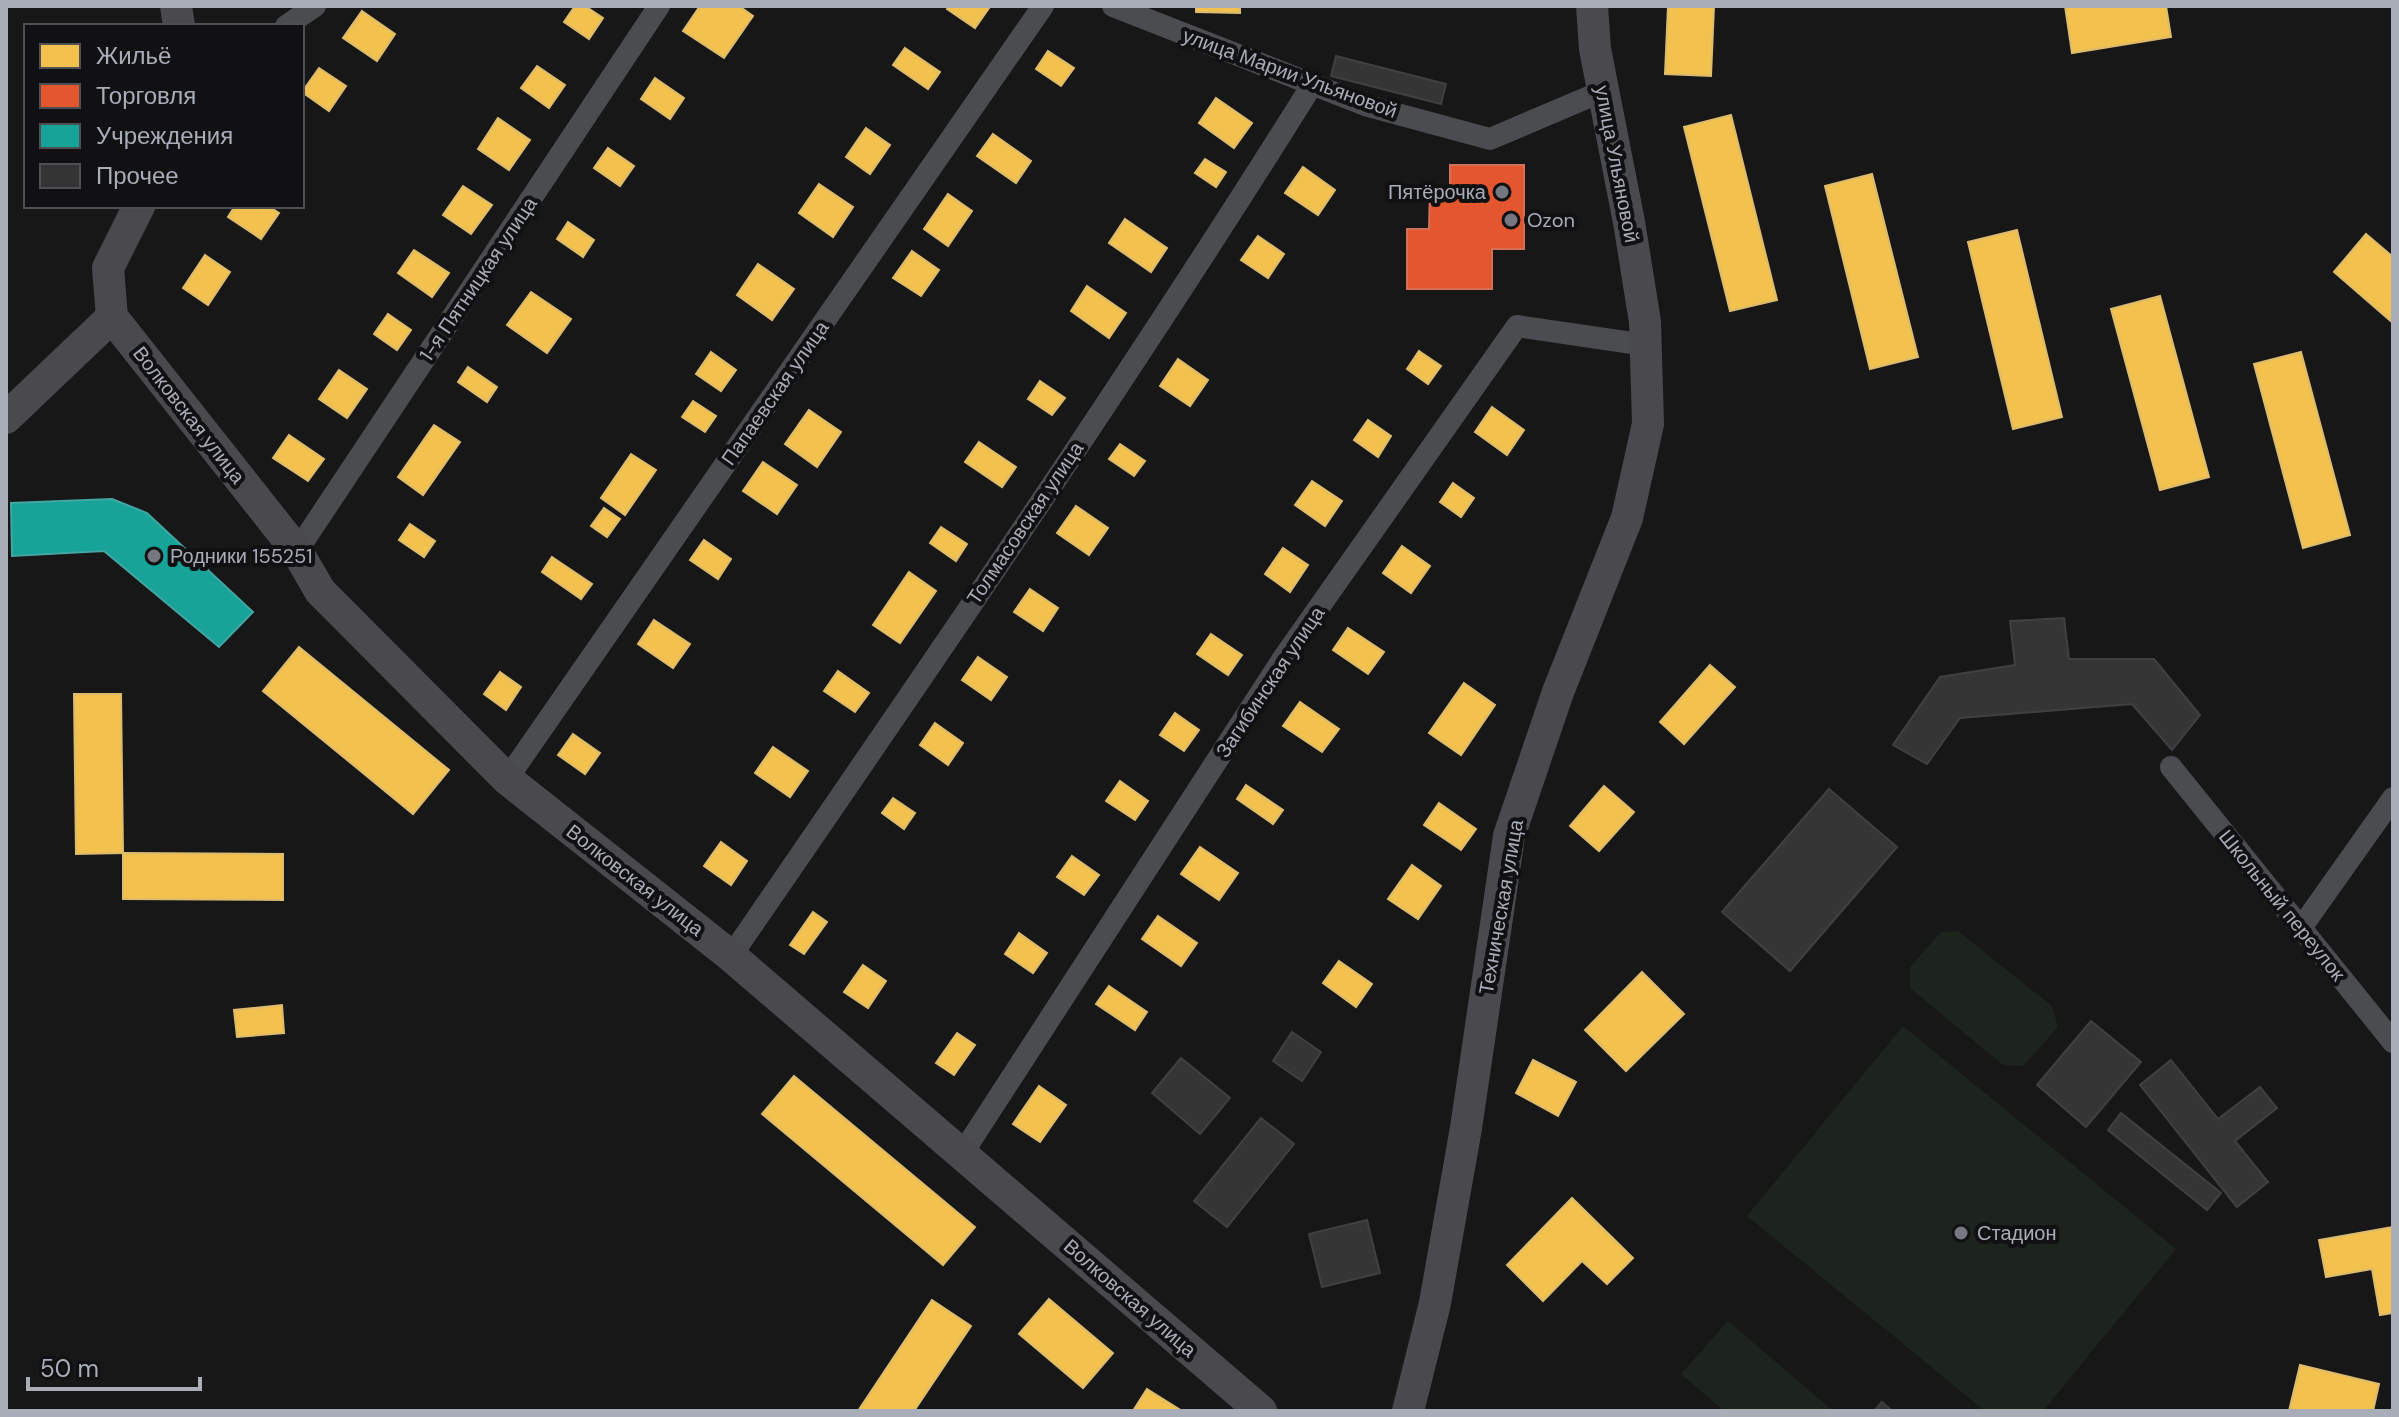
<svg xmlns="http://www.w3.org/2000/svg" width="2399" height="1417" font-family="'DM Sans',sans-serif">
  <rect width="100%" height="100%" fill="#171717"/>
  <g fill="#1d241e">
    <path d="M1958 931 2052 1006 2058 1027 2023 1066 2003 1065 1910 988V967L1941 932Z"/>
    <path d="M1903 1026 2176 1249 2043 1411H1985L1747 1216Z"/>
    <path d="M1728 1321 1833 1411H1724L1681 1374Z"/>
  </g>
  <g fill="#f2c14e" stroke="#dcbb6e" stroke-width="2">
    <path d="M575 6H585L603 18 589 39 564 22Z"/>
    <path d="M700 6H739L753 16 724 58 683 31Z"/>
    <path d="M949 6H986L989 8 975 28 947 9Z"/>
    <path d="M1196 6H1240V13L1196 12Z"/>
    <path d="M1668 6H1714L1711 76 1665 74Z"/>
    <path d="M2065 6H2166L2171 37 2072 53Z"/>
    <path d="M362 11 395 34 377 61 343 38Z"/>
    <path d="M905 48 940 72 928 89 893 65Z"/>
    <path d="M1048 51 1074 68 1061 86 1036 69Z"/>
    <path d="M537 66 565 85 549 108 521 88Z"/>
    <path d="M319 68 346 86 329 111 302 92Z"/>
    <path d="M655 78 684 98 670 119 641 99Z"/>
    <path d="M1216 98 1252 123 1234 148 1199 123Z"/>
    <path d="M1731 115 1777 300 1730 311 1684 127Z"/>
    <path d="M498 118 530 140 509 170 478 149Z"/>
    <path d="M866 128 890 145 870 174 846 157Z"/>
    <path d="M993 134 1031 161 1016 183 977 156Z"/>
    <path d="M608 148 634 166 620 186 594 168Z"/>
    <path d="M1205 159 1226 172 1216 187 1195 173Z"/>
    <path d="M1303 167 1335 190 1318 215 1285 193Z"/>
    <path d="M1872 174 1918 357 1870 369 1825 186Z"/>
    <path d="M819 184 853 207 833 237 799 213Z"/>
    <path d="M463 186 492 205 471 234 443 215Z"/>
    <path d="M948 194 972 211 948 246 924 229Z"/>
    <path d="M235 206H268L279 213 261 239 228 217Z"/>
    <path d="M1125 219 1167 248 1151 272 1109 243Z"/>
    <path d="M568 222 594 240 583 257 557 239Z"/>
    <path d="M2017 230 2062 417 2013 429 1968 242Z"/>
    <path d="M2366 234 2393 257V323L2334 272Z"/>
    <path d="M1258 236 1284 254 1268 278 1241 260Z"/>
    <path d="M414 250 449 273 432 297 398 273Z"/>
    <path d="M912 251 939 270 921 296 893 278Z"/>
    <path d="M205 255 230 272 208 305 183 288Z"/>
    <path d="M758 264 794 289 772 320 737 295Z"/>
    <path d="M1087 286 1126 313 1109 338 1071 311Z"/>
    <path d="M531 292 571 319 547 353 507 325Z"/>
    <path d="M2160 296 2209 477 2160 490 2111 309Z"/>
    <path d="M388 314 411 330 397 350 374 334Z"/>
    <path d="M1419 351 1441 366 1428 384 1407 369Z"/>
    <path d="M711 352 736 370 721 391 696 374Z"/>
    <path d="M2301 352 2350 535 2303 548 2254 364Z"/>
    <path d="M1178 359 1208 380 1190 406 1160 386Z"/>
    <path d="M468 367 497 387 487 402 458 382Z"/>
    <path d="M339 370 367 389 347 418 319 399Z"/>
    <path d="M1040 381 1065 398 1052 415 1028 399Z"/>
    <path d="M693 401 716 416 705 432 682 417Z"/>
    <path d="M1492 407 1524 430 1507 455 1475 432Z"/>
    <path d="M809 410 841 432 817 467 785 444Z"/>
    <path d="M1368 420 1391 436 1378 457 1354 440Z"/>
    <path d="M434 425 460 442 423 495 398 477Z"/>
    <path d="M289 435 324 459 308 481 273 458Z"/>
    <path d="M979 442 1016 467 1002 487 965 462Z"/>
    <path d="M1120 444 1145 461 1134 476 1109 459Z"/>
    <path d="M631 454 656 470 625 515 601 498Z"/>
    <path d="M763 462 797 485 777 514 743 491Z"/>
    <path d="M1312 481 1342 501 1325 526 1295 505Z"/>
    <path d="M1453 483 1474 498 1461 517 1440 502Z"/>
    <path d="M1076 506 1108 528 1089 555 1057 533Z"/>
    <path d="M604 508 620 519 607 537 591 526Z"/>
    <path d="M410 524 435 541 424 557 399 540Z"/>
    <path d="M941 527 967 544 956 561 930 543Z"/>
    <path d="M704 540 731 559 718 579 690 560Z"/>
    <path d="M1402 546 1430 566 1411 593 1383 573Z"/>
    <path d="M1283 548 1308 565 1290 592 1265 574Z"/>
    <path d="M552 557 592 584 581 599 542 572Z"/>
    <path d="M909 572 936 591 900 643 873 625Z"/>
    <path d="M1030 589 1058 608 1043 631 1014 612Z"/>
    <path d="M654 620 690 644 673 668 638 644Z"/>
    <path d="M1348 628 1384 652 1368 674 1333 650Z"/>
    <path d="M1211 634 1242 655 1228 675 1197 654Z"/>
    <path d="M299 647 449 770 413 814 263 691Z"/>
    <path d="M978 657 1007 677 991 700 962 680Z"/>
    <path d="M1710 665 1735 687 1684 744 1660 722Z"/>
    <path d="M838 671 869 693 855 712 824 691Z"/>
    <path d="M500 672 521 687 506 710 484 694Z"/>
    <path d="M1464 683 1495 705 1461 755 1429 733Z"/>
    <path d="M74 694H121L123 853 76 854Z"/>
    <path d="M1300 702 1339 729 1322 752 1283 726Z"/>
    <path d="M1175 713 1199 730 1184 751 1160 735Z"/>
    <path d="M935 723 963 743 948 765 920 745Z"/>
    <path d="M573 734 600 753 585 774 558 755Z"/>
    <path d="M773 747 808 771 790 797 755 773Z"/>
    <path d="M1120 781 1148 801 1135 820 1106 801Z"/>
    <path d="M1246 785 1283 810 1273 824 1237 799Z"/>
    <path d="M1604 786 1634 812 1599 851 1570 826Z"/>
    <path d="M893 798 915 813 904 829 882 813Z"/>
    <path d="M1439 803 1476 829 1461 850 1424 825Z"/>
    <path d="M721 842 747 861 731 885 704 866Z"/>
    <path d="M1200 847 1238 873 1219 900 1181 874Z"/>
    <path d="M123 853 283 854V900L123 899Z"/>
    <path d="M1072 856 1099 875 1084 895 1057 877Z"/>
    <path d="M1412 865 1441 886 1418 919 1388 899Z"/>
    <path d="M813 912 827 922 804 954 790 945Z"/>
    <path d="M1158 916 1197 943 1181 966 1142 939Z"/>
    <path d="M1019 933 1047 953 1033 973 1005 954Z"/>
    <path d="M1339 961 1372 984 1356 1007 1323 983Z"/>
    <path d="M863 965 886 981 868 1008 844 992Z"/>
    <path d="M1642 972 1684 1014 1626 1071 1585 1030Z"/>
    <path d="M1109 986 1147 1012 1135 1030 1096 1004Z"/>
    <path d="M282 1005 284 1033 237 1037 234 1010Z"/>
    <path d="M957 1033 975 1045 954 1075 936 1063Z"/>
    <path d="M1533 1060 1576 1082 1558 1116 1516 1093Z"/>
    <path d="M794 1076 975 1227 943 1265 762 1114Z"/>
    <path d="M1039 1086 1066 1105 1040 1142 1013 1124Z"/>
    <path d="M1572 1198 1633 1258 1607 1284 1582 1261 1543 1301 1507 1265Z"/>
    <path d="M2393 1227V1313L2380 1315 2372 1269 2326 1277 2319 1240Z"/>
    <path d="M1049 1299 1113 1353 1083 1388 1019 1334Z"/>
    <path d="M932 1300 971 1326 914 1411H858Z"/>
    <path d="M2300 1365 2379 1384 2373 1411H2289Z"/>
    <path d="M1147 1389 1182 1411H1133Z"/>
  </g>
  <path fill="#e4572e" stroke="#d27157" stroke-width="2" d="M1450 165H1524V249H1492V289H1407V229H1429L1430 188H1450Z"/>
  <path fill="#17a398" stroke="#42a6a2" stroke-width="2" d="M112 499 147 513 253 612 219 647 104 551 12 556 11 503Z"/>
  <g fill="#353536" stroke="#3f4043" stroke-width="2">
    <path d="M1336 56 1446 84 1441 104 1331 76Z"/>
    <path d="M2064 618 2069 659H2154L2200 715 2172 750 2132 704 1960 718 1927 764 1893 745 1940 677 2015 665 2010 621Z"/>
    <path d="M1829 789 1897 847 1790 971 1722 912Z"/>
    <path d="M2091 1021 2141 1062 2086 1127 2037 1085Z"/>
    <path d="M1292 1032 1321 1052 1302 1081 1273 1061Z"/>
    <path d="M1181 1058 1230 1098 1200 1134 1152 1093Z"/>
    <path d="M2171 1060 2218 1119 2260 1087 2277 1108 2235 1141 2268 1182 2237 1207 2140 1085Z"/>
    <path d="M2121 1113 2221 1193 2207 1210 2108 1130Z"/>
    <path d="M1261 1118 1294 1144 1227 1227 1194 1201Z"/>
    <path d="M1367 1220 1380 1273 1322 1287 1309 1234Z"/>
    <path d="M1882 1402 1892 1411H1874Z"/>
  </g>
  <g fill="none" stroke-linecap="round" stroke-linejoin="round">
    <g stroke="#4b4c50" stroke-width="22">
      <path d="M1113 6 1368 106 1490 139 1603 91"/>
      <path d="M286 26 315 6"/>
      <path d="M297 551 659 6"/>
      <path d="M2171 767 2393 1042"/>
      <path d="M507 779 1043 6"/>
      <path d="M2301 928 2393 798"/>
      <path d="M731 956C929 668 1127 381 1312 85"/>
      <path d="M962 1154 1284 657 1517 326 1646 345"/>
    </g>
    <g stroke="#4a4a4e" stroke-width="32">
      <path d="M176 6 179 26"/>
      <path d="M139 206 108 268 112 317 297 551 320 591 507 779 731 956 1261 1411"/>
      <path d="M6 418 112 317"/>
      <path d="M1408 1411 1435 1303 1466 1128 1509 836 1558 692 1627 518 1648 424 1645 322 1629 222 1595 49 1592 6"/>
    </g>
  </g>
  <g fill="#757880" stroke="#111113" stroke-width="3">
    <circle cx="1502" cy="192" r="8"/>
    <circle cx="1511" cy="220" r="8"/>
    <circle cx="154" cy="556" r="8"/>
    <circle cx="1961" cy="1233" r="8"/>
  </g>
  <g text-anchor="middle" stroke-width="8" stroke-linejoin="round" paint-order="stroke">
    <g font-size="20" fill="#a8adb8" stroke="#111113">
      <text transform="translate(1290 73) rotate(20)" y="7">улица Марии Ульяновой</text>
      <text transform="translate(1617 164) rotate(79)" y="7">улица Ульяновой</text>
      <text transform="translate(478 279) rotate(-56)" y="7">1-я Пятницкая улица</text>
      <text transform="translate(775 393) rotate(-55)" y="7">Папаевская улица</text>
      <text transform="translate(189 415) rotate(52)" y="7">Волковская улица</text>
      <text transform="translate(1025 523) rotate(-56)" y="7">Толмасовская улица</text>
      <text transform="translate(1270 682) rotate(-56)" y="7">Загибинская улица</text>
      <text transform="translate(635 880) rotate(38)" y="7">Волковская улица</text>
      <text transform="translate(2282 905) rotate(51)" y="7">Школьный переулок</text>
      <text transform="translate(1501 907) rotate(-80)" y="7">Техническая улица</text>
      <text transform="translate(1130 1298) rotate(41)" y="7">Волковская улица</text>
    </g>
    <g font-size="20" fill="#a8adb8" stroke="#111113" text-anchor="start">
      <text x="1486" y="199" text-anchor="end">Пятёрочка</text>
      <text x="1527" y="227">Ozon</text>
      <text x="170" y="563">Родники 155251</text>
      <text x="1977" y="1240">Стадион</text>
    </g>
  </g>
  <rect width="2399" height="1417" fill="none" stroke="#a8adb8" stroke-width="16"/>
  <rect x="24" y="24" width="280" height="184" fill="#111113" stroke="#4d4f55" stroke-width="2"/>
  <rect x="40" y="44" width="40" height="24" fill="#f2c14e" stroke="#4d4f55" stroke-width="2"/>
  <text x="96" y="64" font-size="24" fill="#a8adb8">Жильё</text>
  <rect x="40" y="84" width="40" height="24" fill="#e4572e" stroke="#4d4f55" stroke-width="2"/>
  <text x="96" y="104" font-size="24" fill="#a8adb8">Торговля</text>
  <rect x="40" y="124" width="40" height="24" fill="#17a398" stroke="#4d4f55" stroke-width="2"/>
  <text x="96" y="144" font-size="24" fill="#a8adb8">Учреждения</text>
  <rect x="40" y="164" width="40" height="24" fill="#353536" stroke="#4d4f55" stroke-width="2"/>
  <text x="96" y="184" font-size="24" fill="#a8adb8">Прочее</text>
  <path d="M28 1377v12h172v-12" fill="none" stroke="#a8adb8" stroke-width="4"/>
  <text x="40" y="1377" font-size="24" fill="#a8adb8" stroke="#111113" stroke-width="6" paint-order="stroke">50 m</text>
</svg>
